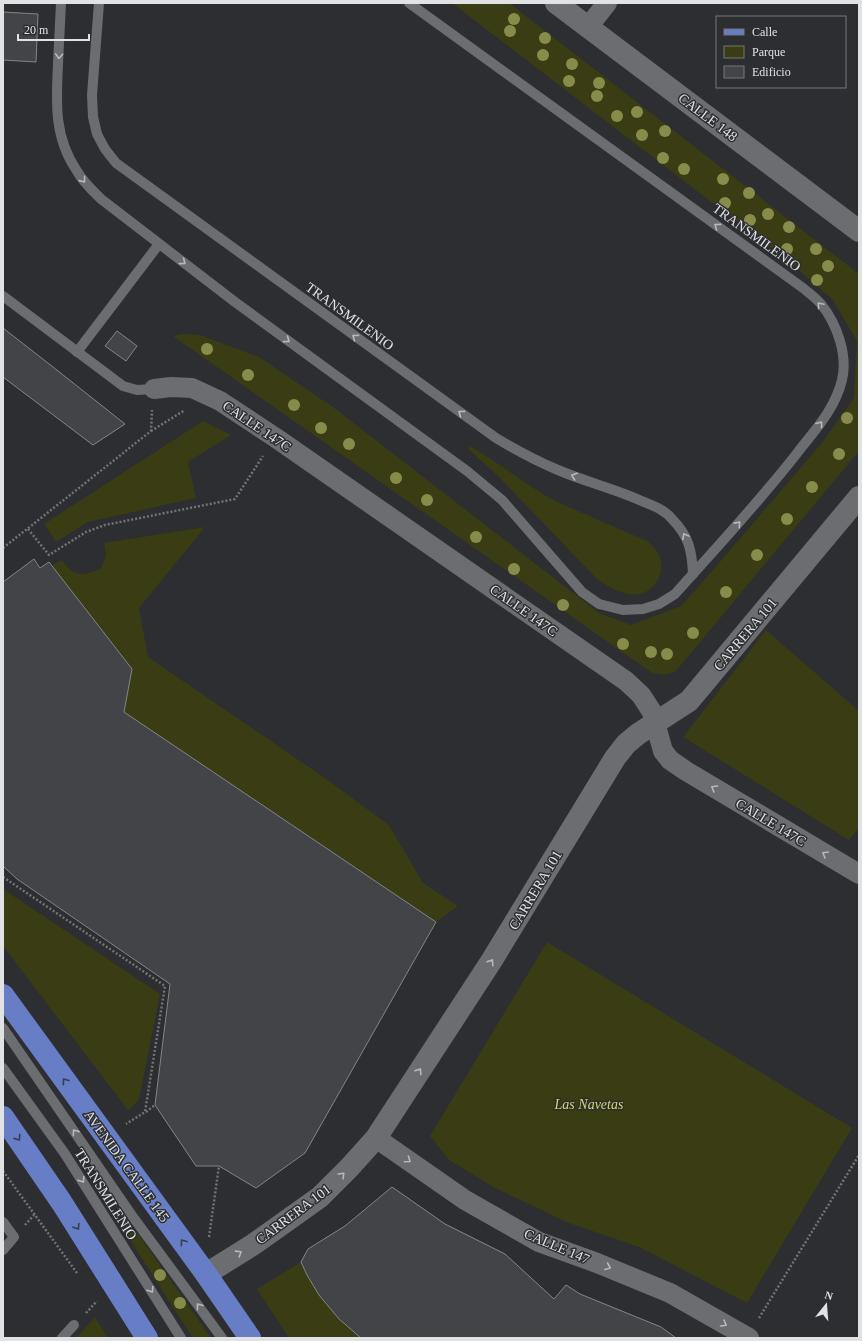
<svg xmlns="http://www.w3.org/2000/svg" width="862" height="1341" font-family="Georgia,serif">
  <rect width="100%" height="100%" fill="#2c2e31"/>
  <g fill="#3a3c14">
    <path d="M452 3H509L859 274V451L676 671 665 675 652 673 173 336 183 334 200 335 259 357 333 407 599 613 631 625 681 606 713 570 821 444 854 398 857 341 832 299 792 264Z"/>
    <path d="M203 421 231 435 188 462 196 498 88 522 56 542 44 524Z"/>
    <path d="M470 446C500 463 525 485 555 501L647 541C652 545 656 549 659 555 666 570 657 590 640 594 625 597 609 587 597 579L496 474 468 449Z"/>
    <path d="M205 527 139 608 148 657 322 776 389 825 423 883 458 906 436 922 124 712 132 669 52 566 62 560C73 577 84 577 101 568L106 555 104 543Z"/>
    <path d="M766 630 859 711V827L849 840 683 737Z"/>
    <path d="M3 889 160 994 139 1100 128 1110 3 946Z"/>
    <path d="M547 942 852 1128 747 1303 639 1247 569 1223 495 1188 449 1160 430 1136Z"/>
    <path d="M129 1221 211 1338H193L121 1226Z"/>
    <path d="M301 1262C316 1295 334 1314 361 1338H289L257 1289Z"/>
    <path d="M95 1317 108 1338H76Z"/>
  </g>
  <g fill="#434448" stroke="#83858a">
    <path d="M3 12 38 14 36 62 3 60Z"/>
    <path d="M3 328 53 367 125 424 93 445 3 377Z"/>
    <path d="M117 331 137 346 126 361 105 346Z"/>
    <path d="M34 559 40 568 49 562 132 669 124 712 436 922 305 1153 256 1188 219 1166H196L155 1105 170 984 17 879 3 866V582Z"/>
    <path d="M392 1187 445 1224 505 1254 554 1299 566 1285 580 1294 661 1327 676 1338H361L339 1319 319 1295 307 1275 301 1262 308 1249 345 1226Z"/>
  </g>
  <g fill="none" stroke-linecap="round" stroke-linejoin="round">
    <g stroke="#717376" stroke-width="2.5" stroke-dasharray="2 2" stroke-linecap="butt">
      <path d="M151 431 185 410"/>
      <path d="M28 529 49 555 86 532 105 525 235 499 263 456"/>
      <path d="M3 548 151 431 152 410"/>
      <path d="M3 877 165 986 145 1112 126 1124"/>
      <path d="M146 1112 155 1105"/>
      <path d="M3 1171 77 1273"/>
      <path d="M25 1225 34 1215"/>
      <path d="M209 1237 219 1166"/>
      <path d="M86 1313 97 1301"/>
      <path d="M759 1318 859 1155"/>
    </g>
    <g stroke="#6b6d71" stroke-width="10">
      <path d="M61 3C60 23 59 44 58 64 56 103 54 138 77 171 83 182 92 190 101 199L235 302 467 471 502 500 582 592 599 604 623 610 643 609 659 604 675 594C717 547 760 501 798 452 815 430 835 409 842 380 848 355 837 324 821 304 816 298 809 293 803 288L409 3"/>
      <path d="M99 3 92 95 93 117 97 134 105 149 116 163 496 438C516 450 536 461 558 470 586 482 616 489 644 502 654 506 665 510 672 519 689 536 692 551 693 574"/>
      <path d="M3 296 123 386 137 390 154 389"/>
      <path d="M77 352 159 244"/>
      <path d="M3 1028 133 1217 222 1338"/>
      <path d="M3 1068 65 1154 181 1338"/>
      <path d="M3 1222 14 1237 3 1250"/>
      <path d="M62 1338 74 1325"/>
    </g>
    <g stroke="#6b6d71" stroke-width="20">
      <path d="M588 27 607 3"/>
      <path d="M154 389 171 387 192 388 220 401 276 438 626 681 641 695 652 712 663 751 670 760 686 771 859 874"/>
      <path d="M376 1138 465 1200 539 1242 597 1263 670 1293 749 1338"/>
    </g>
    <g stroke="#6b6d71" stroke-width="22">
      <path d="M556 3 859 231"/>
      <path d="M206 1274 254 1244 320 1197 349 1168 376 1138 492 960 615 758 626 744 638 734 689 701 859 497"/>
    </g>
    <g stroke="#677dc5" stroke-width="22">
      <path d="M3 995 206 1274 250 1338"/>
      <path d="M3 1117 62 1203 147 1338"/>
    </g>
  </g>
  <g fill="#888c4b">
    <circle cx="514" cy="19" r="6"/>
    <circle cx="510" cy="31" r="6"/>
    <circle cx="545" cy="38" r="6"/>
    <circle cx="543" cy="55" r="6"/>
    <circle cx="572" cy="64" r="6"/>
    <circle cx="569" cy="81" r="6"/>
    <circle cx="599" cy="83" r="6"/>
    <circle cx="597" cy="96" r="6"/>
    <circle cx="637" cy="112" r="6"/>
    <circle cx="617" cy="116" r="6"/>
    <circle cx="665" cy="131" r="6"/>
    <circle cx="642" cy="135" r="6"/>
    <circle cx="663" cy="158" r="6"/>
    <circle cx="684" cy="169" r="6"/>
    <circle cx="723" cy="179" r="6"/>
    <circle cx="749" cy="193" r="6"/>
    <circle cx="725" cy="203" r="6"/>
    <circle cx="768" cy="214" r="6"/>
    <circle cx="750" cy="220" r="6"/>
    <circle cx="789" cy="227" r="6"/>
    <circle cx="787" cy="249" r="6"/>
    <circle cx="816" cy="249" r="6"/>
    <circle cx="828" cy="266" r="6"/>
    <circle cx="817" cy="280" r="6"/>
    <circle cx="207" cy="349" r="6"/>
    <circle cx="248" cy="375" r="6"/>
    <circle cx="294" cy="405" r="6"/>
    <circle cx="847" cy="418" r="6"/>
    <circle cx="321" cy="428" r="6"/>
    <circle cx="349" cy="444" r="6"/>
    <circle cx="839" cy="454" r="6"/>
    <circle cx="396" cy="478" r="6"/>
    <circle cx="812" cy="487" r="6"/>
    <circle cx="427" cy="500" r="6"/>
    <circle cx="787" cy="519" r="6"/>
    <circle cx="476" cy="537" r="6"/>
    <circle cx="757" cy="555" r="6"/>
    <circle cx="514" cy="569" r="6"/>
    <circle cx="726" cy="592" r="6"/>
    <circle cx="563" cy="605" r="6"/>
    <circle cx="693" cy="633" r="6"/>
    <circle cx="623" cy="644" r="6"/>
    <circle cx="651" cy="652" r="6"/>
    <circle cx="667" cy="654" r="6"/>
    <circle cx="160" cy="1275" r="6"/>
    <circle cx="180" cy="1303" r="6"/>
  </g>
  <defs><path id="oneway-chevron" d="M-2-3.5L2.5 0L-2 3.5" fill="none" stroke-width="1.6" stroke-linecap="round" stroke-linejoin="round"/></defs>
  <g stroke="#b8b9bc">
    <use href="#oneway-chevron" transform="translate(59 56) rotate(93)"/>
    <use href="#oneway-chevron" transform="translate(83 180) rotate(53)"/>
    <use href="#oneway-chevron" transform="translate(717 226) rotate(-144)"/>
    <use href="#oneway-chevron" transform="translate(183 262) rotate(37)"/>
    <use href="#oneway-chevron" transform="translate(820 305) rotate(-130)"/>
    <use href="#oneway-chevron" transform="translate(355 337) rotate(-144)"/>
    <use href="#oneway-chevron" transform="translate(287 340) rotate(36)"/>
    <use href="#oneway-chevron" transform="translate(461 413) rotate(-144)"/>
    <use href="#oneway-chevron" transform="translate(820 424) rotate(-53)"/>
    <use href="#oneway-chevron" transform="translate(574 476) rotate(-161)"/>
    <use href="#oneway-chevron" transform="translate(738 524) rotate(-48)"/>
    <use href="#oneway-chevron" transform="translate(685 536) rotate(-118)"/>
    <use href="#oneway-chevron" transform="translate(714 788) rotate(-149)"/>
    <use href="#oneway-chevron" transform="translate(825 854) rotate(-150)"/>
    <use href="#oneway-chevron" transform="translate(491 962) rotate(-57)"/>
    <use href="#oneway-chevron" transform="translate(419 1071) rotate(-57)"/>
    <use href="#oneway-chevron" transform="translate(75 1132) rotate(-125)"/>
    <use href="#oneway-chevron" transform="translate(408 1160) rotate(35)"/>
    <use href="#oneway-chevron" transform="translate(342 1175) rotate(-45)"/>
    <use href="#oneway-chevron" transform="translate(82 1180) rotate(58)"/>
    <use href="#oneway-chevron" transform="translate(239 1253) rotate(-32)"/>
    <use href="#oneway-chevron" transform="translate(608 1267) rotate(23)"/>
    <use href="#oneway-chevron" transform="translate(151 1290) rotate(58)"/>
    <use href="#oneway-chevron" transform="translate(199 1306) rotate(-127)"/>
    <use href="#oneway-chevron" transform="translate(724 1324) rotate(30)"/>
  </g>
  <g stroke="#383e4f">
    <use href="#oneway-chevron" transform="translate(65 1081) rotate(-126)"/>
    <use href="#oneway-chevron" transform="translate(18 1138) rotate(55)"/>
    <use href="#oneway-chevron" transform="translate(77 1227) rotate(58)"/>
    <use href="#oneway-chevron" transform="translate(183 1242) rotate(-126)"/>
  </g>
  <g text-anchor="middle" stroke-width="3" stroke-linejoin="round" paint-order="stroke">
    <g font-size="14" fill="#e1e2e4" stroke="#2c2e31">
      <text transform="translate(708 117) rotate(37)" y="5">CALLE 148</text>
      <text transform="translate(757 237) rotate(36)" y="5">TRANSMILENIO</text>
      <text transform="translate(350 316) rotate(36)" y="5">TRANSMILENIO</text>
      <text transform="translate(257 426) rotate(34)" y="5">CALLE 147C</text>
      <text transform="translate(524 610) rotate(35)" y="5">CALLE 147C</text>
      <text transform="translate(745 634) rotate(-50)" y="5">CARRERA 101</text>
      <text transform="translate(771 822) rotate(31)" y="5">CALLE 147C</text>
      <text transform="translate(535 890) rotate(-59)" y="5">CARRERA 101</text>
      <text transform="translate(127 1166) rotate(54)" y="5">AVENIDA CALLE 145</text>
      <text transform="translate(106 1194) rotate(58)" y="5">TRANSMILENIO</text>
      <text transform="translate(293 1214) rotate(-37)" y="5">CARRERA 101</text>
      <text transform="translate(557 1246) rotate(23)" y="5">CALLE 147</text>
    </g>
    <g font-size="14" font-style="italic" fill="#d3d961" stroke="#2c2e31">
      <text x="589" y="1109">Las Navetas</text>
    </g>
  </g>
  <rect width="862" height="1341" fill="none" stroke="#e1e2e4" stroke-width="8"/>
  <rect x="716" y="16" width="130" height="72" fill="#2c2e31" stroke="#747679"/>
  <rect x="724" y="29" width="20" height="6" fill="#677dc5" stroke="#747679"/>
  <text x="752" y="36" font-size="12" fill="#e1e2e4">Calle</text>
  <rect x="724" y="46" width="20" height="12" fill="#3a3c14" stroke="#747679"/>
  <text x="752" y="56" font-size="12" fill="#e1e2e4">Parque</text>
  <rect x="724" y="66" width="20" height="12" fill="#434448" stroke="#747679"/>
  <text x="752" y="76" font-size="12" fill="#e1e2e4">Edificio</text>
  <g transform="translate(826 1305) rotate(17)" stroke="#2c2e31" stroke-width="3" paint-order="stroke">
  <path d="M0-3L7 15L0 10L-7 15Z" fill="#e1e2e4"/>
  <text y="-6" font-size="11" font-weight="bold" text-anchor="middle" fill="#e1e2e4">N</text>
  </g>
  <path d="M18 34v6h71v-6" fill="none" stroke="#e1e2e4" stroke-width="2"/>
  <text x="24" y="34" font-size="12" fill="#e1e2e4" stroke="#2c2e31" stroke-width="3" paint-order="stroke">20 m</text>
</svg>
